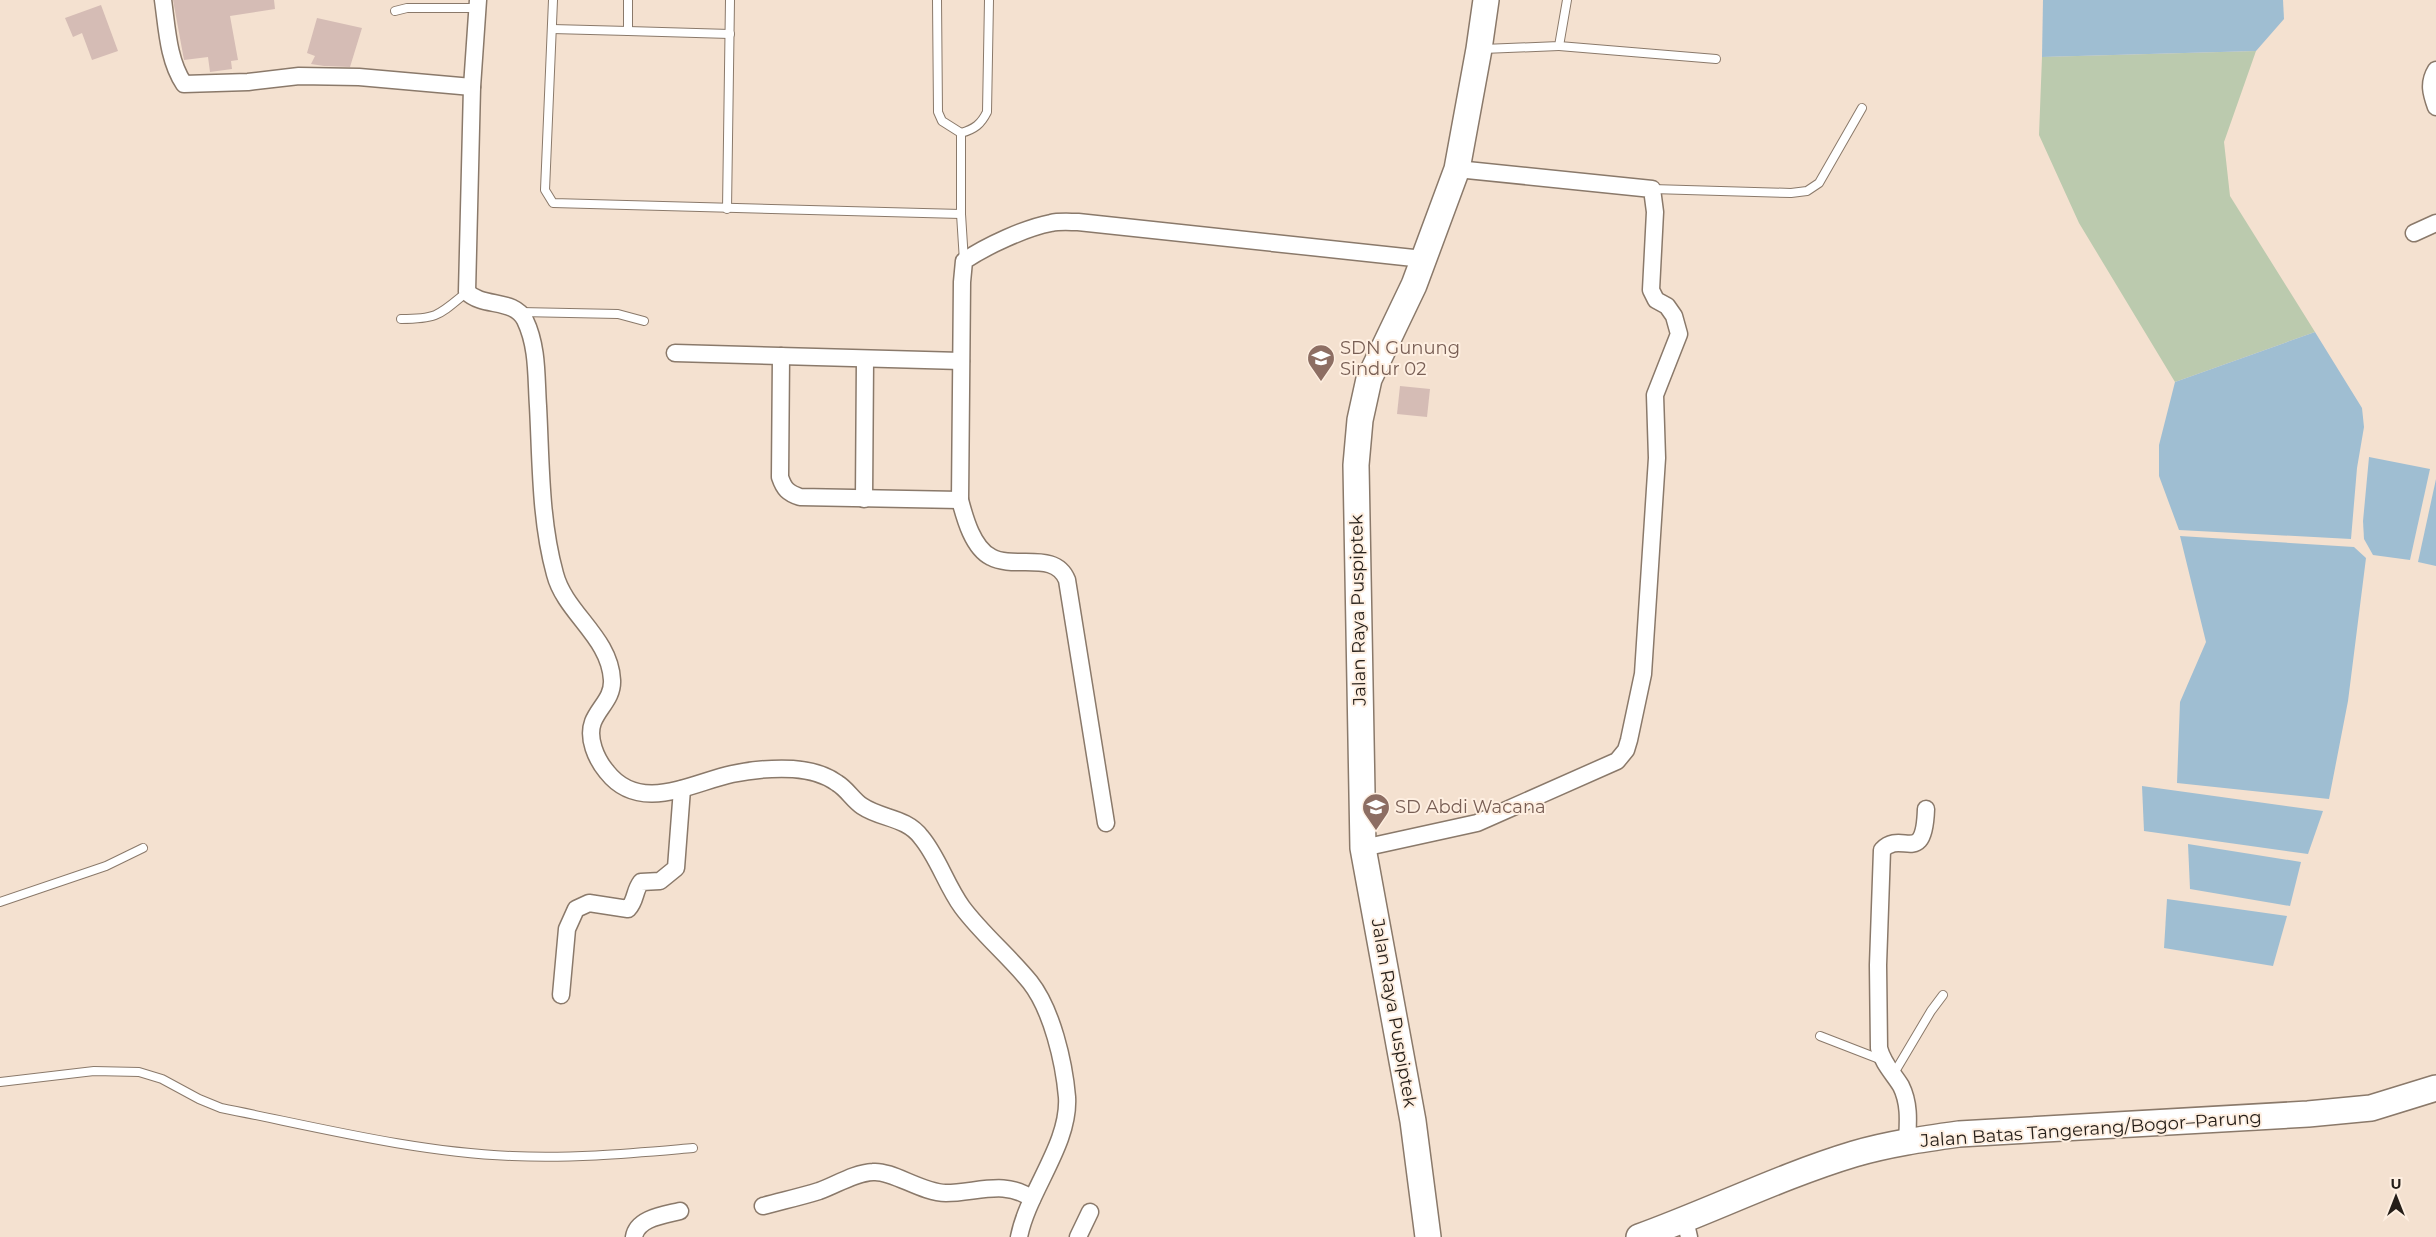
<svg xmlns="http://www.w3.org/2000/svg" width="2436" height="1237" font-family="Montserrat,sans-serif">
  <rect width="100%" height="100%" fill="#f4e1d0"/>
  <path fill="#bbcaae" d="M2256 51 2224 142 2230 196 2315 332 2175 382 2079 223 2039 135 2042 57Z"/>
  <g fill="#9fbed2">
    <path d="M2043 0H2283L2284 19 2256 51 2042 57Z"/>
    <path d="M2315 332 2362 408 2364 427 2357 468 2351 539 2179 530 2159 476V445L2175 382Z"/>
    <path d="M2369 457 2430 469 2410 560 2373 555 2364 539 2363 521Z"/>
    <path d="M2436 479V566L2418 562Z"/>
    <path d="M2180 536 2354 547 2366 558 2348 701 2329 799 2177 783 2180 702 2206 642Z"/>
    <path d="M2142 786 2323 811 2308 854 2144 831Z"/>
    <path d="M2188 844 2301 862 2290 906 2190 889Z"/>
    <path d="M2167 899 2287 916 2273 966 2164 948Z"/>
  </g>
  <g fill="#d5bcb5">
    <path d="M173 0H274L275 9 230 16 238 60 231 61 232 69 210 72 208 57 184 60Z"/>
    <path d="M101 5 118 51 92 60 82 33 73 37 65 18Z"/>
    <path d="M317 18 362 28 350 67 324 66 311 64 315 56 307 53Z"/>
    <path d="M1400 386 1430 389 1427 417 1397 414Z"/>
  </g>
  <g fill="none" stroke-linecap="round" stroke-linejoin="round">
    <g stroke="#8a796a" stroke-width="10">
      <g id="service">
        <path d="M553 0 545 190 553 203 961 214"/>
        <path d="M937 0 938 112 942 121 961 133V214L964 261"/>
        <path d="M395 11 407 8H478"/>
        <path d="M552 29 628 31V0"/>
        <path d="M628 31 730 34"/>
        <path d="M1559 46 1716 59"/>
        <path d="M1483 49 1559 46 1567 0"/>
        <path d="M961 133C975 129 981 124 987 112L989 0"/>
        <path d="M1652 189 1791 193 1807 191 1819 183 1862 108"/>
        <path d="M727 209 730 0"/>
        <path d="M520 312 618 314 644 321"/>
        <path d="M401 319C438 319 439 315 467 292"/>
        <path d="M0 902 106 866 143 848"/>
        <path d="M1820 1036 1882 1060"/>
        <path d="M1893 1075 1931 1011 1943 995"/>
        <path d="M0 1082 94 1071 139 1072 162 1079 199 1099 221 1108C317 1127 414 1152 512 1156 572 1159 634 1153 693 1148"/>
      </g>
    </g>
    <g stroke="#8a796a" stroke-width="19">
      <g id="minor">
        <path d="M163 0C167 28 168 60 184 84L248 82 299 76 359 77 472 87"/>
        <path d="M478 0 472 87 467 292C483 308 514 298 525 320 538 347 536 377 538 406 541 462 540 520 555 574 565 613 610 637 612 680 613 698 599 707 593 722 587 738 596 759 607 772 640 814 691 783 732 774 751 770 773 768 793 769 807 770 825 774 837 783 847 789 853 800 862 806 881 819 906 817 921 837 938 857 946 885 962 907 982 934 1009 956 1030 982 1052 1010 1064 1062 1067 1097 1070 1144 1028 1191 1019 1237"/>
        <path d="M2436 70C2428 83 2431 93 2436 107"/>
        <path d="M2414 233 2436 223"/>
        <path d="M675 353 961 361"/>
        <path d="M781 356 780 477C784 489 788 493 800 497L960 500"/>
        <path d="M864 499 865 359"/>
        <path d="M1106 823 1067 580C1055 550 1015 570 991 557 973 548 965 519 960 500L962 282 964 261C986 246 1025 228 1051 223 1059 221 1070 222 1078 222L1423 259"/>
        <path d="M1363 848 1477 823 1617 761 1626 750 1629 740 1643 674 1657 458 1655 395 1679 334 1674 316 1667 306 1656 300 1651 290 1655 212 1652 189 1457 169"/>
        <path d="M561 995 567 929 576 909 589 903 628 909C636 901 634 891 641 882L660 881 676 868 682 789"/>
        <path d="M1907 1142C1908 1123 1910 1104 1901 1086 1893 1073 1883 1064 1879 1048L1878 965 1882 850C1902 829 1924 868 1926 809"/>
        <path d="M763 1206C781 1201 800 1197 819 1191 836 1185 854 1173 873 1172 892 1170 922 1193 946 1193 976 1193 1006 1179 1032 1199"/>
        <path d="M1685 1220 1689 1237"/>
        <path d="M634 1237C637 1218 664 1215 680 1211"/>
        <path d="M1078 1237 1090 1212"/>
      </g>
    </g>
    <g stroke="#8a796a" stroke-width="28">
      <g id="primary">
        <path d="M1428 1237 1413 1121 1363 848 1356 465 1360 420 1369 379 1414 285 1457 169 1479 49 1486 0"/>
        <path d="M1639 1237C1711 1211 1781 1176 1854 1154 1888 1144 1923 1139 1959 1134L2308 1114 2371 1108 2436 1088"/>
      </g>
    </g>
    <use href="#service" stroke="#fff" stroke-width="8"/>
    <use href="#minor" stroke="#fff" stroke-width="16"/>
    <use href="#primary" stroke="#fff" stroke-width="25"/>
  </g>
  <defs>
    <g id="school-pin" transform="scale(1.4375)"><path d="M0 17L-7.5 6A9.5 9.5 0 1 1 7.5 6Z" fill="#8d6e63" stroke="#feefe1"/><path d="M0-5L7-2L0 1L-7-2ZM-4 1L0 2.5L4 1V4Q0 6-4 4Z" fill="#fff"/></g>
  </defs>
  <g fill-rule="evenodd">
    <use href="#school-pin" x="1321" y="358"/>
    <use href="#school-pin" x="1376" y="807"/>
  </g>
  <g text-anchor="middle" stroke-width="4" stroke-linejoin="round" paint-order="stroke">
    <g font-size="18" fill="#785e54" stroke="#feefe1" text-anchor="start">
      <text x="1340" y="354">SDN Gunung<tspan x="1340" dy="21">Sindur 02</tspan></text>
      <text x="1395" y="813">SD Abdi Wacana</text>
    </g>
    <g font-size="18" fill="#251e18" stroke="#feefe1">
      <text transform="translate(1358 610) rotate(-91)" y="6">Jalan Raya Puspiptek</text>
      <text transform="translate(1394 1013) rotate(80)" y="6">Jalan Raya Puspiptek</text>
      <text transform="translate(2091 1129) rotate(-4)" y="6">Jalan Batas Tangerang/Bogor–Parung</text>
    </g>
  </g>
  <g transform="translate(2396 1197)" stroke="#feefe1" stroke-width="4" paint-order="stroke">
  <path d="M0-4L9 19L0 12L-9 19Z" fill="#251e18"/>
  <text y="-8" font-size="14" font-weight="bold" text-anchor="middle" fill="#251e18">U</text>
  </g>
</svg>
